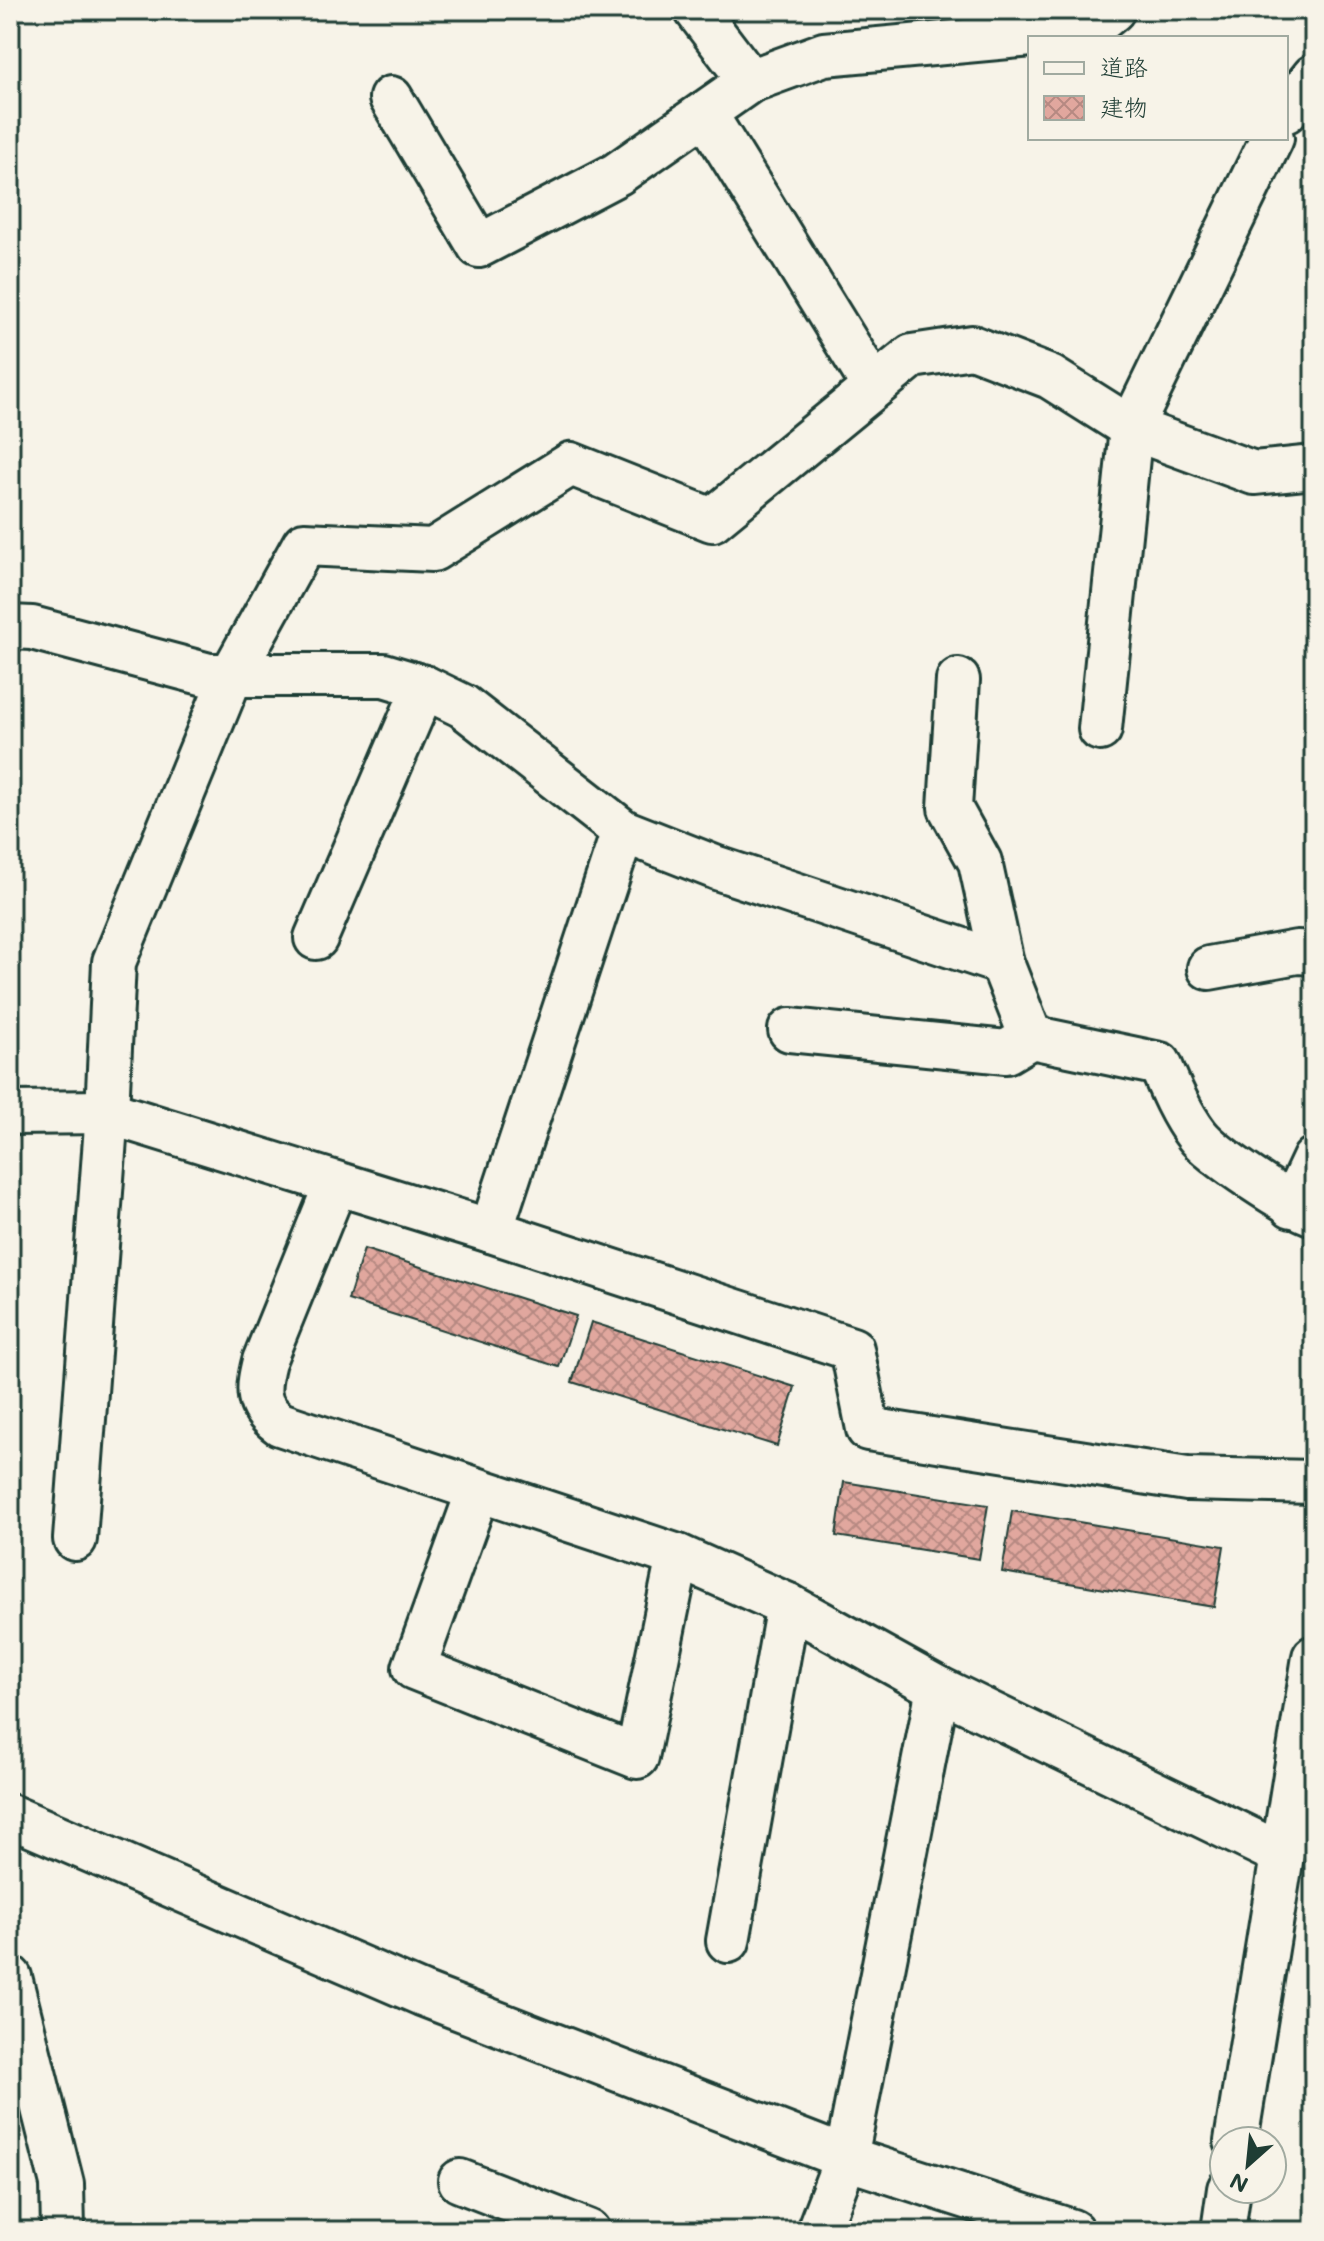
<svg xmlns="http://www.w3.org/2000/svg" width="1324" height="2241" font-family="Mali,'Klee One',sans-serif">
  <defs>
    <pattern id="building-cross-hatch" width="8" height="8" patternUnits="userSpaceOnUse" patternTransform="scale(2)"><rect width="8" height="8" fill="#e1a79e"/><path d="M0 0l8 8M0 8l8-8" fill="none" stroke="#b68982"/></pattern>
  </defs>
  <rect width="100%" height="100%" fill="#f7f3e8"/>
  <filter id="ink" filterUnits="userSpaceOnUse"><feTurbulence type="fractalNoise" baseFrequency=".0125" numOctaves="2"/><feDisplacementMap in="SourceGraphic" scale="16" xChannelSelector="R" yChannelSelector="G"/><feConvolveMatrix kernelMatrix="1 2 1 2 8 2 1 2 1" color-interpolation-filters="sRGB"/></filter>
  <g filter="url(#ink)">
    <g fill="url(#building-cross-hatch)" stroke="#1f3d34" stroke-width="2">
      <path d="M364 1249 576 1316 559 1367 348 1300Z"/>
      <path d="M591 1322 795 1387 777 1446 572 1382Z"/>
      <path d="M844 1482 988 1505 979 1559 836 1536Z"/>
      <path d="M1012 1511 1224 1546 1214 1607 1002 1572Z"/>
    </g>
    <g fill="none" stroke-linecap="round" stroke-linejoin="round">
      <g stroke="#1f3d34" stroke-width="48">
        <g id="minor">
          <path d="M696 10 750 81"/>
          <path d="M391 98 479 246 617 174 750 81 824 54 1032 35 1102 19 1113 10"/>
          <path d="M1286 111 1314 76"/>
          <path d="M705 113 874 387"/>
          <path d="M10 627 32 628 209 675H384L424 687 463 706 623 831 717 868 1002 963 1031 1037 1160 1064C1170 1088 1181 1114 1197 1135 1212 1155 1290 1206 1314 1214"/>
          <path d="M958 680 950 808 980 862 1002 963"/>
          <path d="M1100 729 1131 428 1272 138"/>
          <path d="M316 938 424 687"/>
          <path d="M1209 968 1297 952 1314 953"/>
          <path d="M790 1030 1006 1052 1031 1037"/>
          <path d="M10 1113 107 1112 491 1231 852 1349 868 1429 1187 1479 1314 1482"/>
          <path d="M335 1186 264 1361C257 1389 255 1406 280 1424L678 1556 788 1605 938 1688 1281 1854"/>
          <path d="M1292 1206 1314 1159"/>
          <path d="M491 1231 623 831"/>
          <path d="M478 1491 414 1668 637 1757 678 1556"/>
          <path d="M75 1539 107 1112 114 962 232 674 304 544 433 550 571 464 712 520 912 356 972 347 1050 377 1131 428 1254 473 1314 467"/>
          <path d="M10 1816 422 1994 846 2158 1072 2231"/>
          <path d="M728 1941 788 1605"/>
          <path d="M10 1977 62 2184 63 2231"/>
          <path d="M1236 2141 1314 1657"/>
          <path d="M460 2181 588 2231"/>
          <path d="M818 2231 846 2158 938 1688"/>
          <path d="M1223 2231 1229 2189"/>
        </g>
      </g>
      <use href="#minor" stroke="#f7f3e8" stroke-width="42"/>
    </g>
  </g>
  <rect width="1324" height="2241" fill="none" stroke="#f7f3e8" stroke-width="40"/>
  <rect x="20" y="20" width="1284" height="2201" fill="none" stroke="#1f3d34" stroke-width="3" filter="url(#ink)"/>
  <rect x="1028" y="36" width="260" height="104" fill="#f7f3e8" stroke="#a1aaa0" stroke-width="2"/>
  <rect x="1044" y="62" width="40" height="12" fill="#f7f3e8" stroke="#a1aaa0" stroke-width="2"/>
  <text x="1100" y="76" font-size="24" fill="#1f3d34">道路</text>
  <rect x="1044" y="96" width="40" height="24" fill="url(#building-cross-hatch)" stroke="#a1aaa0" stroke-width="2"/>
  <text x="1100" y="116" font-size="24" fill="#1f3d34">建物</text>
  <g transform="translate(1248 2165) rotate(207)"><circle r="38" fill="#f7f3e8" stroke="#a1aaa0" stroke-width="2"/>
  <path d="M0-6L14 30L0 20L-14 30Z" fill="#1f3d34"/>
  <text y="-12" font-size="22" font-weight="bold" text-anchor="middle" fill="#1f3d34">N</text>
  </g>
</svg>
